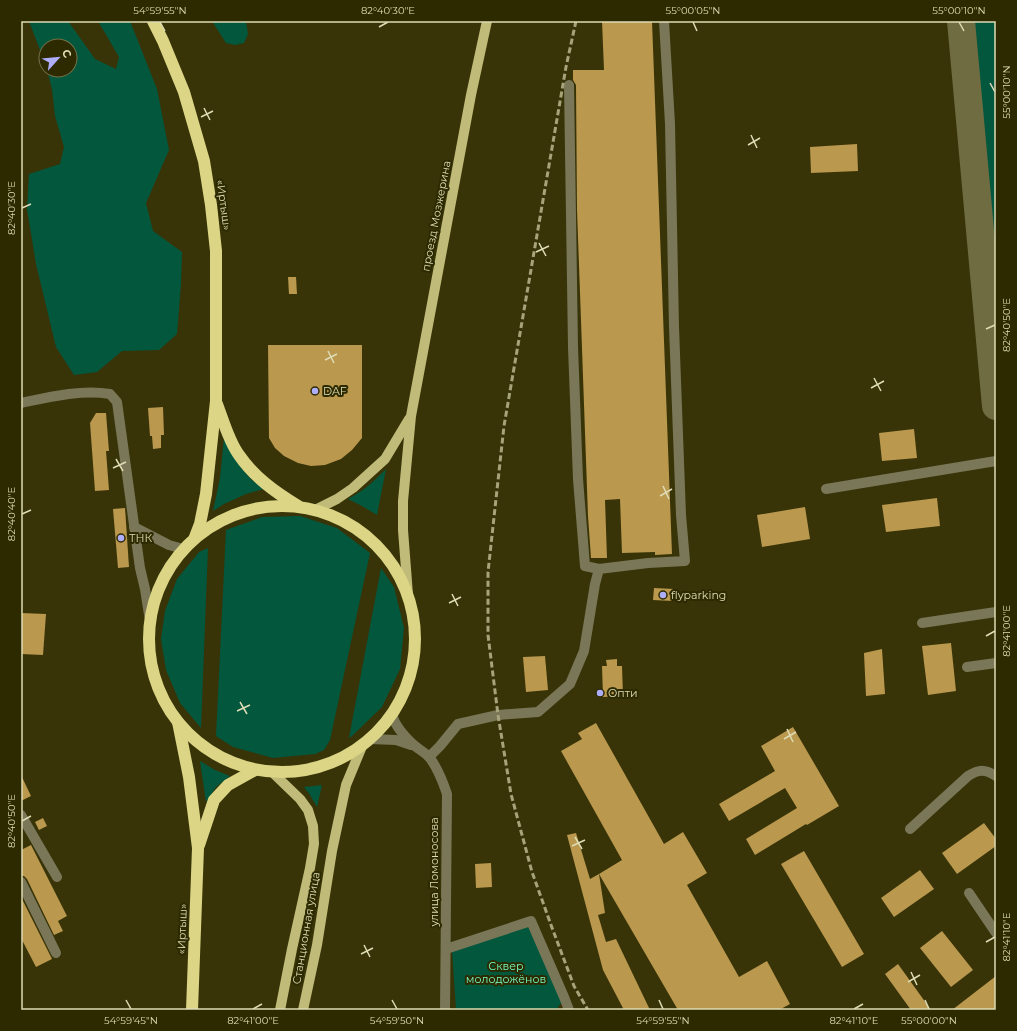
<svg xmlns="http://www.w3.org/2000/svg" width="1017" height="1031" font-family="Montserrat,sans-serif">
  <rect width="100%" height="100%" fill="#383408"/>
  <g fill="#03573d">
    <path d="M29 21H68L95 59 116 69 119 57 98 21H130L157 89 169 150 146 203 153 231 182 252 181 284 177 334 159 350 122 351 97 372 74 375 56 347 36 264 27 209 29 174 60 164 64 147 55 116 52 89 47 70H70V46H46V66Z"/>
    <path d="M212 21H246L248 34 244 43 235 45 226 43Z"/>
    <path d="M972 21H996V295Z"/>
    <path d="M224 437 242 469 252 480 264 489 246 494 224 504 213 511 220 478Z"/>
    <path d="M386 469 377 515 362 506 348 499C365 490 373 482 386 469Z"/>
    <path d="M300 516 337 528 370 553 330 740 324 750 315 754 273 758 233 747 216 736 226 530 262 517Z"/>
    <path d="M208 548 201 728 180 703 166 670 161 639 165 611 177 579 199 552Z"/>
    <path d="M381 568 394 587 404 628 400 669 382 707 352 736 349 738Z"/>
    <path d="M200 761 215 770 230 776 216 787 206 802Z"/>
    <path d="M322 785 317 807 310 795 304 787Z"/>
    <path d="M528 926 562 1002 556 1010H456L452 950Z"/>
  </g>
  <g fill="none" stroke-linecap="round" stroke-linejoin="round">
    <path stroke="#706c42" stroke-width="28" d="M961 21 996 406"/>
  </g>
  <g fill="#ba984e">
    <path d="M602 21H652L672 554 655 555V552L622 553 620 499 605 500 607 558H591L588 516 577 209 576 85 573 80V70H604Z"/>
    <path d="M857 144 858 171 811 173 810 147Z"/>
    <path d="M288 277H296L297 294H289Z"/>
    <path d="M268 345H362V438L352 450 341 459 325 465 311 466 298 463 284 456 275 448 269 438Z"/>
    <path d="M163 407 164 435H161V448L153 449 152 436H150L148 408Z"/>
    <path d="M96 413H106L109 451H106L109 490 95 491 90 423Z"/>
    <path d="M914 429 917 458 882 461 879 433Z"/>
    <path d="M937 498 940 526 886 532 882 505Z"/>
    <path d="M805 507 810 539 762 547 757 515Z"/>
    <path d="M125 508 129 567 118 568 113 509Z"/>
    <path d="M654 588 674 589 673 601 653 600Z"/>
    <path d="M21 613 46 614 43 655 21 654Z"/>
    <path d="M951 643 956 691 928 695 922 646Z"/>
    <path d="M882 649 885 694 866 696 864 653Z"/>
    <path d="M545 656 548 690 526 692 523 657Z"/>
    <path d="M617 659V666H622L623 696 603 697 602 666H607L606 660Z"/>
    <path d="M596 723 664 844 683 832 707 873 687 885 739 977 767 961 790 1004 779 1010H678L599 874 622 860 561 751 582 739 578 733Z"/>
    <path d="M793 727 839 806 807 825 806 824 755 855 746 839 797 808 785 788 729 821 719 804 775 771 761 746Z"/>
    <path d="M21 775 31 796 21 801Z"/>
    <path d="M43 818 47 826 39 830 35 822Z"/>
    <path d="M984 823 996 839V846L957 874 942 853Z"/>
    <path d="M576 833 590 879 599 874 605 913 598 915 606 942 616 939 650 1010H624L603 970 567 835Z"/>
    <path d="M31 845 67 916 58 921 63 931 54 935 27 879 24 876H21V850Z"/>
    <path d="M804 851 864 954 842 967 781 864Z"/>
    <path d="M491 863 492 887 476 888 475 864Z"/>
    <path d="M920 870 934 889 894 917 881 898Z"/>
    <path d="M21 897 52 959 36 967 21 938Z"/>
    <path d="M942 931 973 970 951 987 920 948Z"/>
    <path d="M898 964 931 1010H911L885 974Z"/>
    <path d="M996 976V1010H952Z"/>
  </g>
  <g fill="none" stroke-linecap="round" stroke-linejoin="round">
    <g stroke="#797758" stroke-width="10">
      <path d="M569 85 573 347 578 479 585 566 599 569"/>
      <path d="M21 403C49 397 82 389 110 394L117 402 140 568 145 589 150 621"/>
      <path d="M826 489 996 461"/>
      <path d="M134 527 169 545 183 549"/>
      <path d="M922 623 996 612"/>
      <path d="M967 667 996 663"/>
      <path d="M392 714C395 727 405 737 415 746 420 750 426 753 430 758 438 769 443 782 447 794L445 1010"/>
      <path d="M370 739 396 740 411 745"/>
      <path d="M429 757 440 746 458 724 498 715 538 712 570 684 584 651 595 584 599 569 648 563 685 561 681 515 674 327 670 124 664 21"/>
      <path d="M21 815 57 877"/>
      <path d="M910 829 968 776C979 769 985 769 996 776"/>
      <path d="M21 882 56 953"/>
      <path d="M969 893 996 933"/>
      <path d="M446 949 531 921 564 997 569 1010"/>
    </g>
    <g stroke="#c0bb79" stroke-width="10">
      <path d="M315 510 337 499 353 488 385 459 409 419"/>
      <path d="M408 595 403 530V501L411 416 471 95 487 21"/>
      <path d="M273 773 300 799 308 810 313 826 314 844 310 868 292 949 280 1010"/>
      <path d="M303 1010 317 945 332 851 346 785 363 744"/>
    </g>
    <g stroke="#dbd585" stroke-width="12">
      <path d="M153 21 163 41 184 92 204 161 211 205 216 251V401L206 494 200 524 195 537"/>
      <path d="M217 404C223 420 229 442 239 455 254 477 275 492 298 506"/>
      <circle cx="282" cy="639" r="133"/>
      <path d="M178 722 189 777 198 848 192 1010"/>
      <path d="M199 845 214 800 228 785 255 770"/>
    </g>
    <path stroke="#a7a47b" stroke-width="3" stroke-dasharray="6 3" stroke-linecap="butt" d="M576 21 566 67 504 426 488 572V635L498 715 511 794 532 872 551 925 574 986 588 1010"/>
  </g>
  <path fill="none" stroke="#dedcb5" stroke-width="1.5" d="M160 22 165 31M693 22 697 31M959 22 964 31M379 27 388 22M990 83 995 92M204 108 210 120M201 117 213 111M751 135 757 148M748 145 760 138M22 208 31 204M539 243 546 256M536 252 549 246M986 329 995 325M328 351 334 363M325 360 337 354M874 378 881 391M871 388 884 381M116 459 123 471M113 468 126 462M663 486 669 499M660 496 672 489M22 514 31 510M452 594 458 606M449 603 461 597M986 636 995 631M240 702 247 714M237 711 250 705M787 729 793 742M784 739 796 732M22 821 31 816M575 837 582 849M572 846 585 840M986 942 995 937M364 945 370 957M361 954 373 948M911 972 917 985M908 982 920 975M126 1000 131 1009M392 1000 397 1009M659 1000 663 1009M925 1000 929 1009M253 1009 262 1004M854 1009 863 1004"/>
  <g fill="#afaefa" stroke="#2e2a00" stroke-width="1.5">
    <circle cx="315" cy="391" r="4"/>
    <circle cx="121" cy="538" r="4"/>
    <circle cx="663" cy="595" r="4"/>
    <circle cx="600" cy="693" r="4"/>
  </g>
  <g text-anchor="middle" stroke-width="4" stroke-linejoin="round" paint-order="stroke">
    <g font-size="11" fill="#dedcb5" stroke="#2e2a00">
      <text transform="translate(224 205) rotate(82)" y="4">«Иртыш»</text>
      <text transform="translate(436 216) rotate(-79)" y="4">проезд Мозжерина</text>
      <text transform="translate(434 872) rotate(-90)" y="4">улица Ломоносова</text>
      <text transform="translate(306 928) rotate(-80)" y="4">Станционная улица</text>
      <text transform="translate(182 929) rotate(-88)" y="4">«Иртыш»</text>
    </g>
    <g font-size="11" fill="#dedcb5" stroke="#2e2a00" text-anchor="start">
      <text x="323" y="395">DAF</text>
      <text x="129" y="542">ТНК</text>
      <text x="671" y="599">flyparking</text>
      <text x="608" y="697">Опти</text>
    </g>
    <g font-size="11" fill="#76ffc8" stroke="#2e2a00">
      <text x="506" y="970">Сквер<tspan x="506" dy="13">молодожёнов</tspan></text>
    </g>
  </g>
  <rect width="1017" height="1031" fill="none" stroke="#2e2a00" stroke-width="44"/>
  <g transform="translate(58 58) rotate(63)"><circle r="19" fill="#2e2a00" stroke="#747148"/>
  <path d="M0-3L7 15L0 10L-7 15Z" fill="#afaefa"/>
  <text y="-6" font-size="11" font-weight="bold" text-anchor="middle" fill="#dedcb5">С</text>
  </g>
  <rect x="22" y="22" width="973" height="987" fill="none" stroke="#dedcb5" stroke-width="1.5"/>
  <g font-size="10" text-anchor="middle" fill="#dedcb5">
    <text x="160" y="14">54°59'55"N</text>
    <text x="388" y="14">82°40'30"E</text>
    <text x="693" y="14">55°00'05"N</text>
    <text x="959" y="14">55°00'10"N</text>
    <text transform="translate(1006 92) rotate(-90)" y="4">55°00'10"N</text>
    <text transform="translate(11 208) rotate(-90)" y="4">82°40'30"E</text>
    <text transform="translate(1006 325) rotate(-90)" y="4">82°40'50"E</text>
    <text transform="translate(11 514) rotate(-90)" y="4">82°40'40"E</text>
    <text transform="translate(1006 631) rotate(-90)" y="4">82°41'00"E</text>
    <text transform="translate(11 821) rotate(-90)" y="4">82°40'50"E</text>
    <text transform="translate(1006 937) rotate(-90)" y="4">82°41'10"E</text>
    <text x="131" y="1024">54°59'45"N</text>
    <text x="253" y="1024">82°41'00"E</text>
    <text x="397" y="1024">54°59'50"N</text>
    <text x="663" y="1024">54°59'55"N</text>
    <text x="854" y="1024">82°41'10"E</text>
    <text x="929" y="1024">55°00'00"N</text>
  </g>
</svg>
